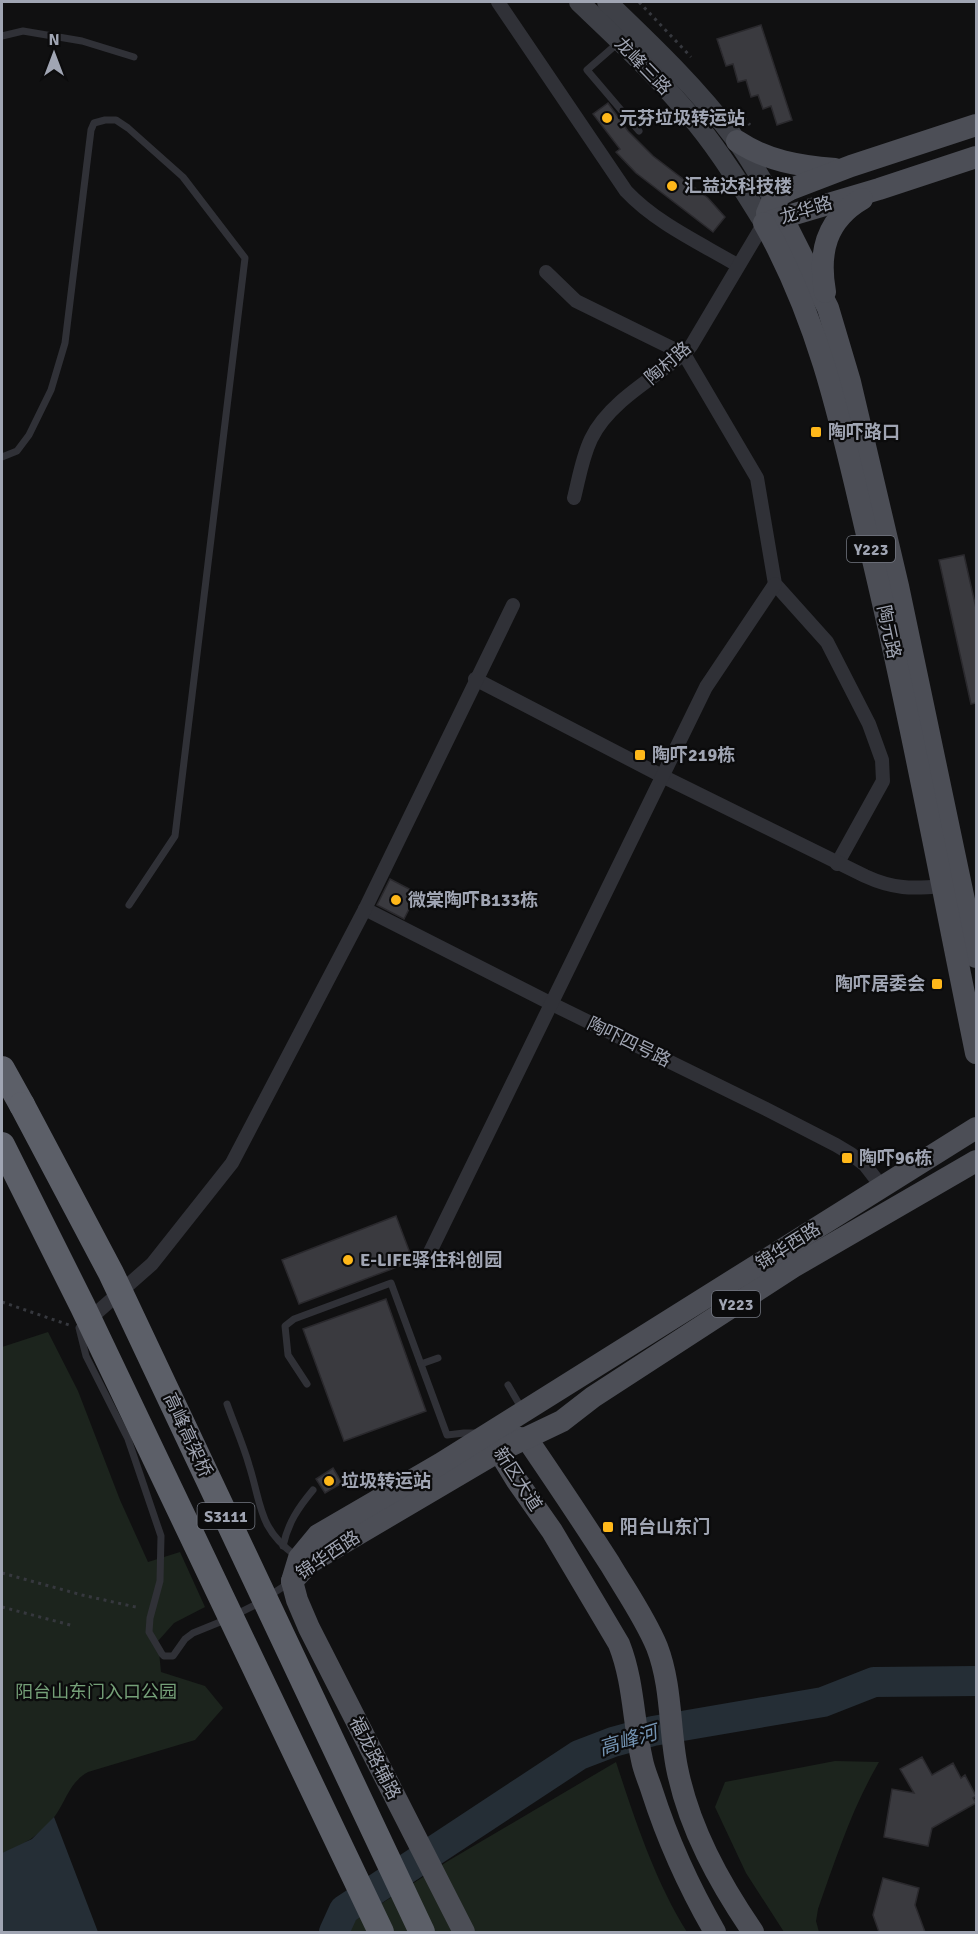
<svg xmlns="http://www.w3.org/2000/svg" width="978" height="1934" font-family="Signika,'Noto Sans SC',sans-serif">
  <rect width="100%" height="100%" fill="#101011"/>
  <g fill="#1c241d">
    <path d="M48 1332 78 1391 120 1500 148 1562 180 1552 205 1607 174 1623 158 1641 161 1672 205 1686 223 1708 195 1740 88 1772C69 1783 67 1799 55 1816 41 1834 23 1846 2 1853V1347Z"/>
    <path d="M835 1761 879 1762C852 1808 836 1858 818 1909L816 1921 819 1932H784L746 1873 715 1807 725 1782Z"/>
    <path d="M616 1762C635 1820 655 1881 687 1932H337L448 1861Z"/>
  </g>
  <path fill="#252e36" d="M54 1817 98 1932H2V1853L32 1839Z"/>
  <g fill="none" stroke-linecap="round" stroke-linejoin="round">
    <path stroke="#252e36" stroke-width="30" d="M334 1932 344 1910 579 1755 613 1742 653 1731 823 1702 874 1682 976 1681"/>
  </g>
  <g fill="#3a3a3f" stroke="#2a292d" stroke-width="1.5">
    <path d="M761 25 792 120 777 125 771 106 763 109 758 95 751 97 746 80 738 82 733 64 726 66 717 39Z"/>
    <path d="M608 103 628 131 653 156 708 198 725 217 713 232 636 173 616 152 620 149 593 114Z"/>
    <path d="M964 555 976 608V703L971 704 939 560Z"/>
    <path d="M390 879 417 893 404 919 377 905Z"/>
    <path d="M396 1216 413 1261 299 1304 282 1260Z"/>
    <path d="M386 1299 426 1411 344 1441 303 1329Z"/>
    <path d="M333 1468 342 1483 325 1493 316 1479Z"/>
    <path d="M922 1757 932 1775 953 1763 961 1778 965 1775 976 1796 973 1798 976 1803 932 1828 928 1846 884 1837 892 1789 914 1793 900 1769Z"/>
    <path d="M883 1878 919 1888 915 1905 925 1932H879L873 1915Z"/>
  </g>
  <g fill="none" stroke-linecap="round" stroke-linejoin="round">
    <g stroke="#36383e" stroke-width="3" stroke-dasharray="3 4.5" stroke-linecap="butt">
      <path d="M639 2 691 57"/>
      <path d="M739 112 750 125"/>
      <path d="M2 1302 69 1325"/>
      <path d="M2 1573 82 1595 140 1608"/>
      <path d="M2 1607 74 1626"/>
    </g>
    <g stroke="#303137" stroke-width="7">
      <path d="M2 36 23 31 82 41 134 57"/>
      <path d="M618 43 587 70 639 131"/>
      <path d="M2 457 17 451 29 435 51 390 65 343 91 130 94 123 105 120H116L128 128 183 177 245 258 175 836 129 905"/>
      <path d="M79 1328 86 1356 128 1439 161 1536 160 1581 150 1618 149 1632 162 1654 164 1656H173L185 1639 193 1633 225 1620 255 1605 289 1583"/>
      <path d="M421 1364 438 1358"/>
      <path d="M307 1384 288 1355 285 1326 294 1319 391 1283 447 1435 464 1433H478"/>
      <path d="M508 1385 522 1409"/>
      <path d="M227 1404C234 1424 243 1444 249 1465 262 1506 258 1528 296 1556"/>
      <path d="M283 1546C288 1523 298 1508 313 1490"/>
    </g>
    <g stroke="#303137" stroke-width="14">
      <path d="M498 2 626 191C656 223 700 243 737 265"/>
      <path d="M546 272 576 301 684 354 757 478 775 584 827 642 869 724 882 760 883 781 837 864"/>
      <path d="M574 498C579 478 582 458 591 439 608 403 653 378 684 354L691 346 764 223"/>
      <path d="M475 679 662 776 865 876C893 889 912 889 942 886"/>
      <path d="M365 909 552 1004 766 1109 836 1145 851 1154 865 1165 882 1187"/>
      <path d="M430 1252 706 687 775 584"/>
      <path d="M85 1323 152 1264 232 1163 365 909 513 605"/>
    </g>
    <g stroke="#3e4047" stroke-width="20">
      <path d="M579 2C620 41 661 79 697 124 722 155 743 189 764 223"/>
      <path d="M607 2C652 45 698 89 736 140 750 158 761 179 773 199"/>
    </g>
    <g stroke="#4c4e56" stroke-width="22">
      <path d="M737 141C767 161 799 166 835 169"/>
      <path d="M773 199 828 308 850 382 898 586 976 957"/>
      <path d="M767 213 773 199 791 189 851 166 976 125"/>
      <path d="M771 221 879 189 976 157"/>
      <path d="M764 223C821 324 842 428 868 539 909 709 941 882 976 1053"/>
      <path d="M825 292C818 252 826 220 862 199"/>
      <path d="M514 1437 527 1439C555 1480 583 1522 610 1564 626 1591 645 1618 657 1647 672 1686 669 1728 677 1768 689 1828 719 1882 753 1932"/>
      <path d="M492 1440 517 1481 552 1531 619 1644C634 1682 633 1721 642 1760 644 1771 649 1781 652 1791 668 1841 689 1887 715 1932"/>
      <path d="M297 1576 309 1563 499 1451 562 1421 593 1397 793 1267 976 1161"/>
      <path d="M292 1581 299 1558 318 1535 440 1464 976 1128"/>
      <path d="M292 1581 297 1600 309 1628 464 1932"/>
    </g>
    <path stroke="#5c5f68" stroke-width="26" d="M2 1069 22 1105"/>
    <g stroke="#5c5f68" stroke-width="26">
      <path d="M22 1105 111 1273 422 1932"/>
      <path d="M2 1145 83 1307 381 1932"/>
    </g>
  </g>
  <g fill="#ffb81a" stroke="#0b0b0c" stroke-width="2">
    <circle cx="607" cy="118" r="6"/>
    <circle cx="672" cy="186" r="6"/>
    <rect x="810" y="426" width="12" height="12" rx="3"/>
    <rect x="634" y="749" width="12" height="12" rx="3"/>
    <circle cx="396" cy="900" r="6"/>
    <rect x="931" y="978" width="12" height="12" rx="3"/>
    <rect x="841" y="1152" width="12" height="12" rx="3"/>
    <circle cx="348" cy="1260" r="6"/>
    <circle cx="329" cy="1481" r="6"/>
    <rect x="602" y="1521" width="12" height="12" rx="3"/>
  </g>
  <g text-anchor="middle" stroke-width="4.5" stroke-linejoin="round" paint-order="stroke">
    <g fill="#0b0b0c" stroke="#737781" stroke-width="1.5">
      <rect x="847" y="536" width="48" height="26" rx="4.5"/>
      <rect x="712" y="1291" width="48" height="26" rx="4.5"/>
      <rect x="197.5" y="1503" width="57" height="26" rx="4.5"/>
    </g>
    <g font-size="16" font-weight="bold" fill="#a0a5b3">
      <text x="871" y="555">Y223</text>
      <text x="736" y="1310">Y223</text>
      <text x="226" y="1522">S3111</text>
    </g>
    <g font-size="18" fill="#a0a5b3" stroke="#0b0b0c">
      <text transform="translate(643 66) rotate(46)" y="6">龙峰三路</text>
      <text transform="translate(806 210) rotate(-17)" y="6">龙华路</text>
      <text transform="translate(668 363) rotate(-41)" y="6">陶村路</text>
      <text transform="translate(889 632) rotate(78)" y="6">陶元路</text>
      <text transform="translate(629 1042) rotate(26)" y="6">陶吓四号路</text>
      <text transform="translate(788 1246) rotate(-32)" y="6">锦华西路</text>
      <text transform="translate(188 1435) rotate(65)" y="6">高峰高架桥</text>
      <text transform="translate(518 1479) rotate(57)" y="6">新区大道</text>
      <text transform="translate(328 1555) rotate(-34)" y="6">锦华西路</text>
      <text transform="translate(375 1758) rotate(63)" y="6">福龙路辅路</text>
    </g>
    <g font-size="18" font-weight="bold" fill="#a0a5b3" stroke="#0b0b0c" text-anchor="start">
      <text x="619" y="124">元芬垃圾转运站</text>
      <text x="684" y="192">汇益达科技楼</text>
      <text x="828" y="438">陶吓路口</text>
      <text x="652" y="761">陶吓219栋</text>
      <text x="408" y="906">微棠陶吓B133栋</text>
      <text x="925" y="990" text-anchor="end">陶吓居委会</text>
      <text x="859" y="1164">陶吓96栋</text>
      <text x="360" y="1266">E-LIFE驿住科创园</text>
      <text x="341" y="1487">垃圾转运站</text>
      <text x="620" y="1533">阳台山东门</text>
    </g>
    <g font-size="18" fill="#75a078" stroke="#0b0b0c">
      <text x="96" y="1698">阳台山东门入口公园</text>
    </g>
    <g font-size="20" font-style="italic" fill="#7393b2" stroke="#0b0b0c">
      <text transform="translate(628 1740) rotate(-17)" y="7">高峰河</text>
    </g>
  </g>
  <rect width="978" height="1934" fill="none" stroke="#a0a5b3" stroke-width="6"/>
  <g transform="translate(54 54)" stroke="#0b0b0c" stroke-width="4.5" paint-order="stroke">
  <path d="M0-4.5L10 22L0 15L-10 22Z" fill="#a0a5b3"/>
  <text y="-9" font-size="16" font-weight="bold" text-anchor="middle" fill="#a0a5b3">N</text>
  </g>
</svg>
